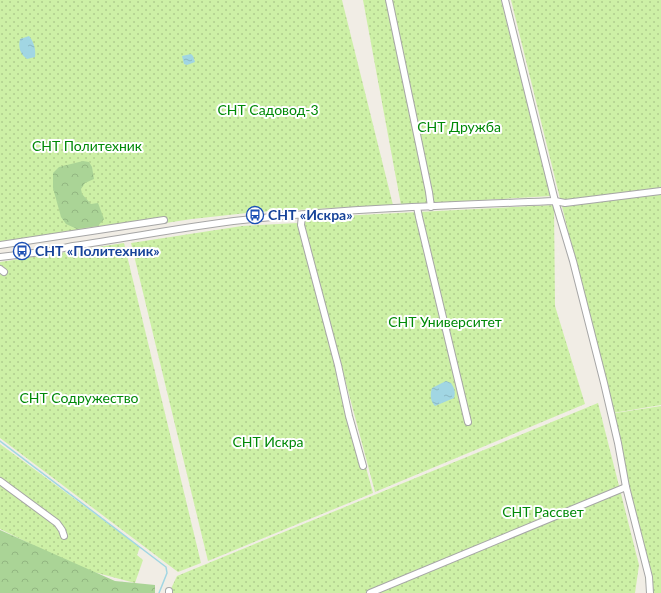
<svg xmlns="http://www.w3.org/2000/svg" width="661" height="593" font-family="Lato,sans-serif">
  <defs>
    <pattern id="grass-dots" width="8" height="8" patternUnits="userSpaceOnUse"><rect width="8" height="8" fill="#cdf0a6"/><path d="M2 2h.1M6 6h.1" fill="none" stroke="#b0cd8e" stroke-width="1.8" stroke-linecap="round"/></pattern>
    <pattern id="forest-crowns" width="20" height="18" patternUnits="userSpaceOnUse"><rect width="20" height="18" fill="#aad496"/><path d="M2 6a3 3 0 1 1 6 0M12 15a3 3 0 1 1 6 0" fill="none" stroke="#92b681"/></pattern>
    <pattern id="water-ripples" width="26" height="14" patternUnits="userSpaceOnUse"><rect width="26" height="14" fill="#a1d6e3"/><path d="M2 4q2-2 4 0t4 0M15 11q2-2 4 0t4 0" fill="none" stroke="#8ab7c2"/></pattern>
  </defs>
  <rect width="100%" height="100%" fill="#f1ede5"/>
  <g fill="url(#grass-dots)">
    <path d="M0 0H342L393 205 257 212 192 219 0 248Z"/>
    <path d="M363 0H501L551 196 401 205Z"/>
    <path d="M511 0H661V405L613 413Z"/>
    <path d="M554 205 555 306 585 404 375 492 302 218Z"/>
    <path d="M298 223 373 493 208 561 131 243 242 226Z"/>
    <path d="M124 243 201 563 178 572 0 438V262Z"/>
    <path d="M598 403 639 565 635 593H169L177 576Z"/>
    <path d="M661 406V593H647L644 566 609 414Z"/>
    <path d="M0 444 140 547 137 555 143 560 135 583 82 569 0 529Z"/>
  </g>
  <g fill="url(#forest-crowns)">
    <path d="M83 161 89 162 92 167 94 179 85 183 81 189 82 194 91 204 98 203 104 219 98 226 77 229 66 224 61 217 53 188V173L59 167Z"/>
    <path d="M0 530 115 581 155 585V593H0Z"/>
  </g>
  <g fill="url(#water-ripples)">
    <path d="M29 36C34 42 36 50 35 57L27 59C20 54 18 47 20 39Z"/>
    <path d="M191 54 193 56 195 62 187 65 184 64 182 56Z"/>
    <path d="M446 381 451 383C454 388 456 392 454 398L435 406C430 401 430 394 432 388Z"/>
  </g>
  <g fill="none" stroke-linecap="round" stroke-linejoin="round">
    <path stroke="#a1d6e3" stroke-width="1.5" d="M0 441 166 567 167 573 159 593"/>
    <g stroke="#a6a6a6" stroke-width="8">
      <g id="minor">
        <path d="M389 0 429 192 431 207"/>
        <path d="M505 0 555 201 573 261 604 383 618 443 626 487 649 577 650 593"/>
        <path d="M417 207 419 217 468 422"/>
        <path d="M302 215 301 225 338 365 349 416 363 466"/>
        <path d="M0 245 164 220"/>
        <path d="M0 257 50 251 73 246C136 237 198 224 262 218 359 208 458 205 555 201L565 203 661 191"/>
        <path d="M0 269 4 272"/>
        <path d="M0 481 57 523 62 530 64 536"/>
        <path d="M169 591V593"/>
        <path d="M370 593 626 487"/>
      </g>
    </g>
    <use href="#minor" stroke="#fff" stroke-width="6"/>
  </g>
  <defs>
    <g id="bus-ring" transform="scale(0.9)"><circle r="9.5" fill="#fff" stroke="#1a4fb4" stroke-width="1.5"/><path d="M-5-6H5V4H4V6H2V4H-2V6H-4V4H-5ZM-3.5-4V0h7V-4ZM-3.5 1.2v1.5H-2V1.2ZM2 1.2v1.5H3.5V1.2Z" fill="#1a4fb4"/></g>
  </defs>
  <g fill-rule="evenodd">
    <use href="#bus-ring" x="255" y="215"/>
    <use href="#bus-ring" x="22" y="251"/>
  </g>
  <g text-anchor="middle" stroke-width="4" stroke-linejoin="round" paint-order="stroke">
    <g font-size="14" fill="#018a08" stroke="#fff">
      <text x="268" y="115">СНТ Садовод-3</text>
      <text x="459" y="132">СНТ Дружба</text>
      <text x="87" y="151">СНТ Политехник</text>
      <text x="445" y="327">СНТ Университет</text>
      <text x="79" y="403">СНТ Содружество</text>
      <text x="268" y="447">СНТ Искра</text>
      <text x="543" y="517">СНТ Рассвет</text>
    </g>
    <g font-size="14" font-weight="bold" fill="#164399" stroke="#fff" text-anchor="start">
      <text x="268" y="220">СНТ «Искра»</text>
      <text x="35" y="256">СНТ «Политехник»</text>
    </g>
  </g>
</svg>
